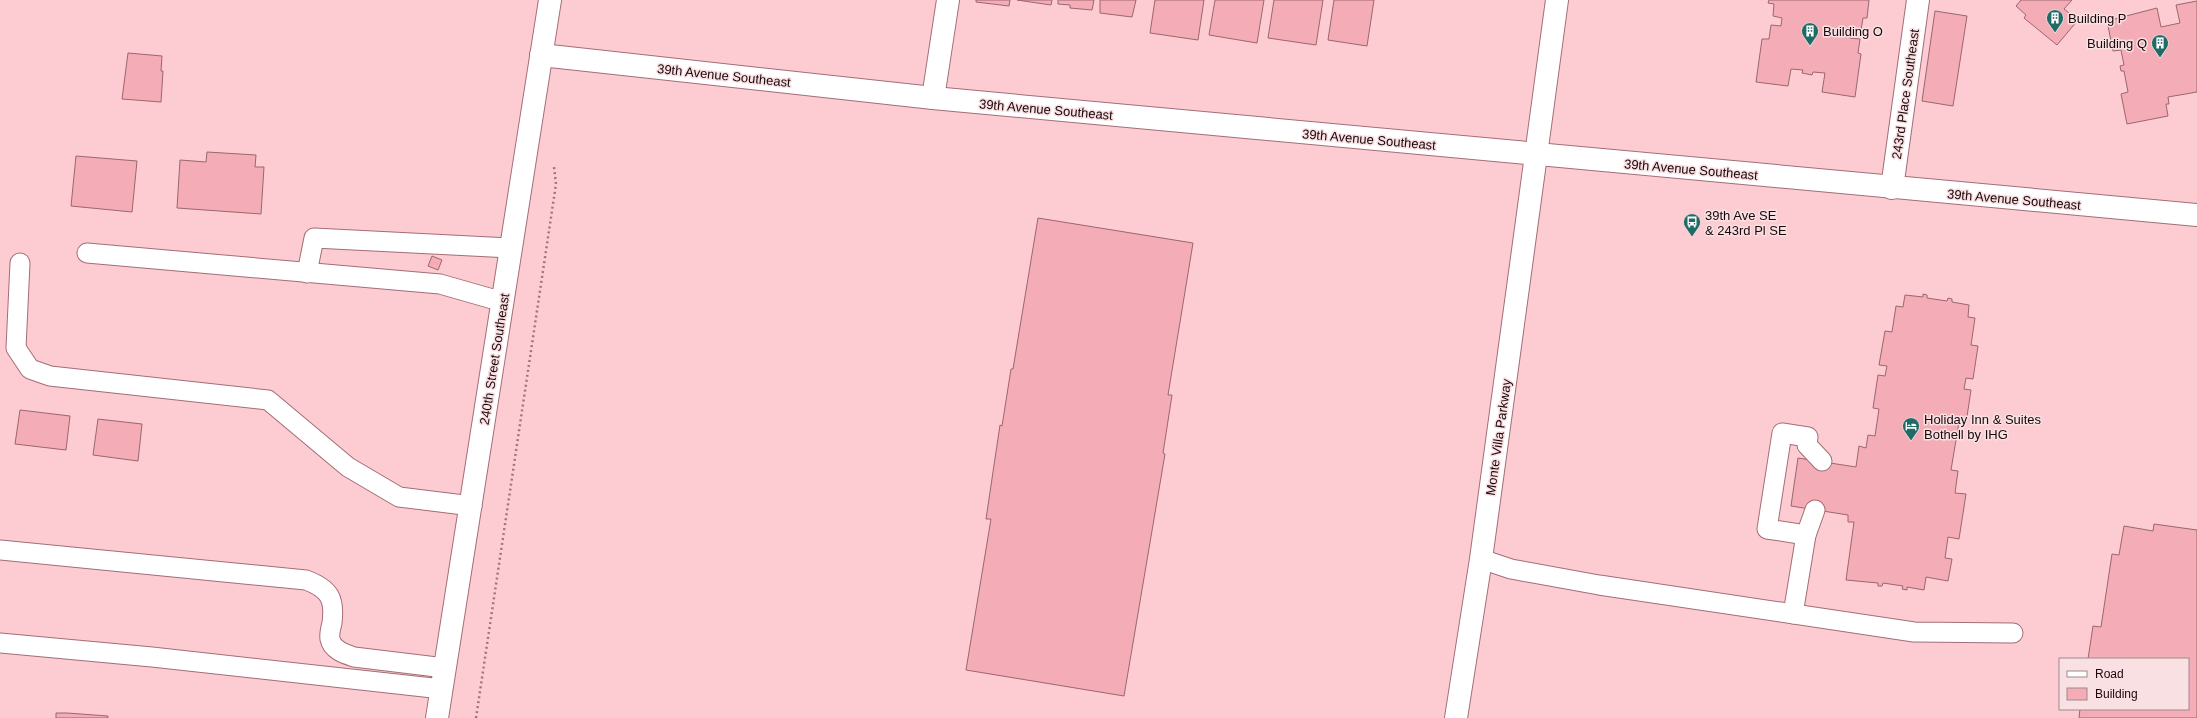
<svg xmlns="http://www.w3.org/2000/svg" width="2197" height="718" font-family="Helvetica,sans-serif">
  <rect width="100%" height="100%" fill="#fdccd2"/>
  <g fill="#f4adb7" stroke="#9b666e">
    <path d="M976 0H1010L1009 6 976 2Z"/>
    <path d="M1017 0H1052L1051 5Z"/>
    <path d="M1058 0H1094L1092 10 1070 8V5L1058 4Z"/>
    <path d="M1100 0H1136L1132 17 1100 13Z"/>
    <path d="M1155 0H1204L1198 40 1150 33Z"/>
    <path d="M1215 0H1264L1257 43 1209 35Z"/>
    <path d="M1274 0H1323L1316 45 1268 38Z"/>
    <path d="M1334 0H1374L1367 46 1328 40Z"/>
    <path d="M1769 0H1869L1867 18H1863L1861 30 1851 29 1850 38 1860 39 1858 53 1861 54 1855 97 1822 92 1825 73 1813 72 1812 75 1802 73 1803 70 1791 69 1788 86 1756 82 1762 39H1769L1771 25 1781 26 1782 18 1773 16 1774 4 1768 3Z"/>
    <path d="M2021 0H2072L2064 9 2078 20 2057 45 2024 18 2026 15 2016 6Z"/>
    <path d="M2197 1V92L2168 97 2169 104H2166L2168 116 2127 124 2121 94 2128 92 2124 71H2121L2120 66 2124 65 2121 50 2113 51 2107 21 2157 8 2161 27 2180 23 2176 5Z"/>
    <path d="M1935 11 1967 16 1953 106 1922 101Z"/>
    <path d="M128 53 162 56 161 71H163L161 102 122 99Z"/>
    <path d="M207 152 256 155 255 167H264L261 214 177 208 180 160 206 162Z"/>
    <path d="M76 156 137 161 132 212 71 206Z"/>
    <path d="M1038 218 1193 243 1168 395H1172L1163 453 1165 454 1124 696 966 670 991 519H986L1000 425 1002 426 1011 369H1013Z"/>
    <path d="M432 256 442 260 438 270 428 266Z"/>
    <path d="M1923 294 1927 295V298L1947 301 1948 298 1952 299V302L1969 305 1968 317 1975 318 1971 345 1978 346 1973 379 1966 378 1964 389 1971 390 1966 423 1959 422 1951 470 1958 471 1955 493 1966 494 1959 539 1948 537 1945 558 1952 559 1948 581 1926 577 1924 590 1907 587V590L1902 589 1903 586 1883 583 1882 586H1878V583L1846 580 1854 522H1848V515L1791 506 1798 458 1856 467 1859 446 1866 448 1868 435 1875 436 1879 409 1873 408 1878 375 1885 376 1887 366 1879 365 1885 331 1892 332 1896 306 1903 307 1905 295 1923 297Z"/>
    <path d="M20 410 70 416 66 450 15 444Z"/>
    <path d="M98 419 142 424 138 461 93 455Z"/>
    <path d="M2154 524 2197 530V718H2079L2080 709H2188V659H2088L2093 626 2101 627 2112 554 2119 555 2124 526 2153 531Z"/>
    <path d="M56 713H67L108 716V718H56Z"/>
  </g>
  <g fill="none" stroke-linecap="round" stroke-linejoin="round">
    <g stroke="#a36d75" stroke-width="21">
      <g id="lane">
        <path d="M87 253 440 284 503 302"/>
        <path d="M20 263 16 348 30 369 50 376 268 400 348 467 399 497 472 506"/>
        <path d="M307 273 314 238 511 248"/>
        <path d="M1806 535 1815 510"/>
        <path d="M0 550 306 580C330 589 335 599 332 623 331 627 329 634 330 639 332 650 345 654 354 657L445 668"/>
        <path d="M1481 559 1511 569 1599 585 1914 632 2013 633"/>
        <path d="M1793 614 1806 535 1767 529 1782 433 1808 437 1807 445 1822 461"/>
        <path d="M0 643 152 657 442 689"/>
      </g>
    </g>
    <g stroke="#a36d75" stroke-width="24">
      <g id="street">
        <path d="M933 98 948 0"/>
        <path d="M1536 155 1557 0"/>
        <path d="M1892 188 1918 0"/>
      </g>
    </g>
    <g stroke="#a36d75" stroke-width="24">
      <g id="secondary">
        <path d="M541 55 933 98 2197 215"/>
        <path d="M437 718 550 0"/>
        <path d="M1456 718 1481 559 1536 155"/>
      </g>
    </g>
    <path stroke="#9b777c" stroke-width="2.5" stroke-dasharray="2 3" stroke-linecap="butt" d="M476 718 556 184 554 167"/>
    <use href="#lane" stroke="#fff" stroke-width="19"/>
    <use href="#street" stroke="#fff" stroke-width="22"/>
    <use href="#secondary" stroke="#fff" stroke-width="22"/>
  </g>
  <defs>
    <g id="building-pin" transform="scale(0.9)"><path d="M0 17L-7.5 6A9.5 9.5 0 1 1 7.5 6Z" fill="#206b66" stroke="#f9e0e3"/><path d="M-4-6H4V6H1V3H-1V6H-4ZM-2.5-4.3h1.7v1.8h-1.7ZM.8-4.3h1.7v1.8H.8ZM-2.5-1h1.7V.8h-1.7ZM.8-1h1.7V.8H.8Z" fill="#fff"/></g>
    <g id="bus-pin" transform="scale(0.9)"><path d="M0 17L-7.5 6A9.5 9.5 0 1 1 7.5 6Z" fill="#206b66" stroke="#f9e0e3"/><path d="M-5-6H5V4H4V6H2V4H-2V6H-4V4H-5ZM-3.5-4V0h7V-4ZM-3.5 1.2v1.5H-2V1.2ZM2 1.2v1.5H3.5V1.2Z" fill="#fff"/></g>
    <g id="hotel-pin" transform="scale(0.9)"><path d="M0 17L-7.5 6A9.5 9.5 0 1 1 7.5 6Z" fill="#206b66" stroke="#f9e0e3"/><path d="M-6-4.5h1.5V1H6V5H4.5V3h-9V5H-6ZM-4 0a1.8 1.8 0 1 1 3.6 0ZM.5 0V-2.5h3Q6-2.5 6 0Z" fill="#fff"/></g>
  </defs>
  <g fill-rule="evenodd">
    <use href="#building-pin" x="2055" y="18"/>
    <use href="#building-pin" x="1810" y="31"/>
    <use href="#building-pin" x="2160" y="43"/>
    <use href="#bus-pin" x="1692" y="222"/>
    <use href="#hotel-pin" x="1911" y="426"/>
  </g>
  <g text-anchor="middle" stroke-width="3" stroke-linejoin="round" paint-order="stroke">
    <g font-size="13" fill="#1a070a" stroke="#f9e0e3" text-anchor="start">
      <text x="2068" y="23">Building P</text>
      <text x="1823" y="36">Building O</text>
      <text x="2147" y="48" text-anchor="end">Building Q</text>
      <text x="1705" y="220">39th Ave SE<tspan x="1705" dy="15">&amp; 243rd Pl SE</tspan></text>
      <text x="1924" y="424">Holiday Inn &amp; Suites<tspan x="1924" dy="15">Bothell by IHG</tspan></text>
    </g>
    <g font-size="13" fill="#1a070a" stroke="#f9e0e3">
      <text transform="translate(724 75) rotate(6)" y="5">39th Avenue Southeast</text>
      <text transform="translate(1905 94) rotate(-82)" y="5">243rd Place Southeast</text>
      <text transform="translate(1046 109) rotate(5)" y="5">39th Avenue Southeast</text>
      <text transform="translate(1369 139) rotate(5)" y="5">39th Avenue Southeast</text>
      <text transform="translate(1691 169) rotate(5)" y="5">39th Avenue Southeast</text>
      <text transform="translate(2014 199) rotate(5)" y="5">39th Avenue Southeast</text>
      <text transform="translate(494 359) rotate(-81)" y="5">240th Street Southeast</text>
      <text transform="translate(1498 437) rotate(-82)" y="5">Monte Villa Parkway</text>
    </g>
  </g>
  <rect x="2059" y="658" width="130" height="52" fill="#f9e0e3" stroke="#a0898c"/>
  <rect x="2067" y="671" width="20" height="6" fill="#ffffff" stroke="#a0898c"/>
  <text x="2095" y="678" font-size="12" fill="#1a070a">Road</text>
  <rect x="2067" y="688" width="20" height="12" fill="#f4adb7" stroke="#a0898c"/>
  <text x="2095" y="698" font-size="12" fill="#1a070a">Building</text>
</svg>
